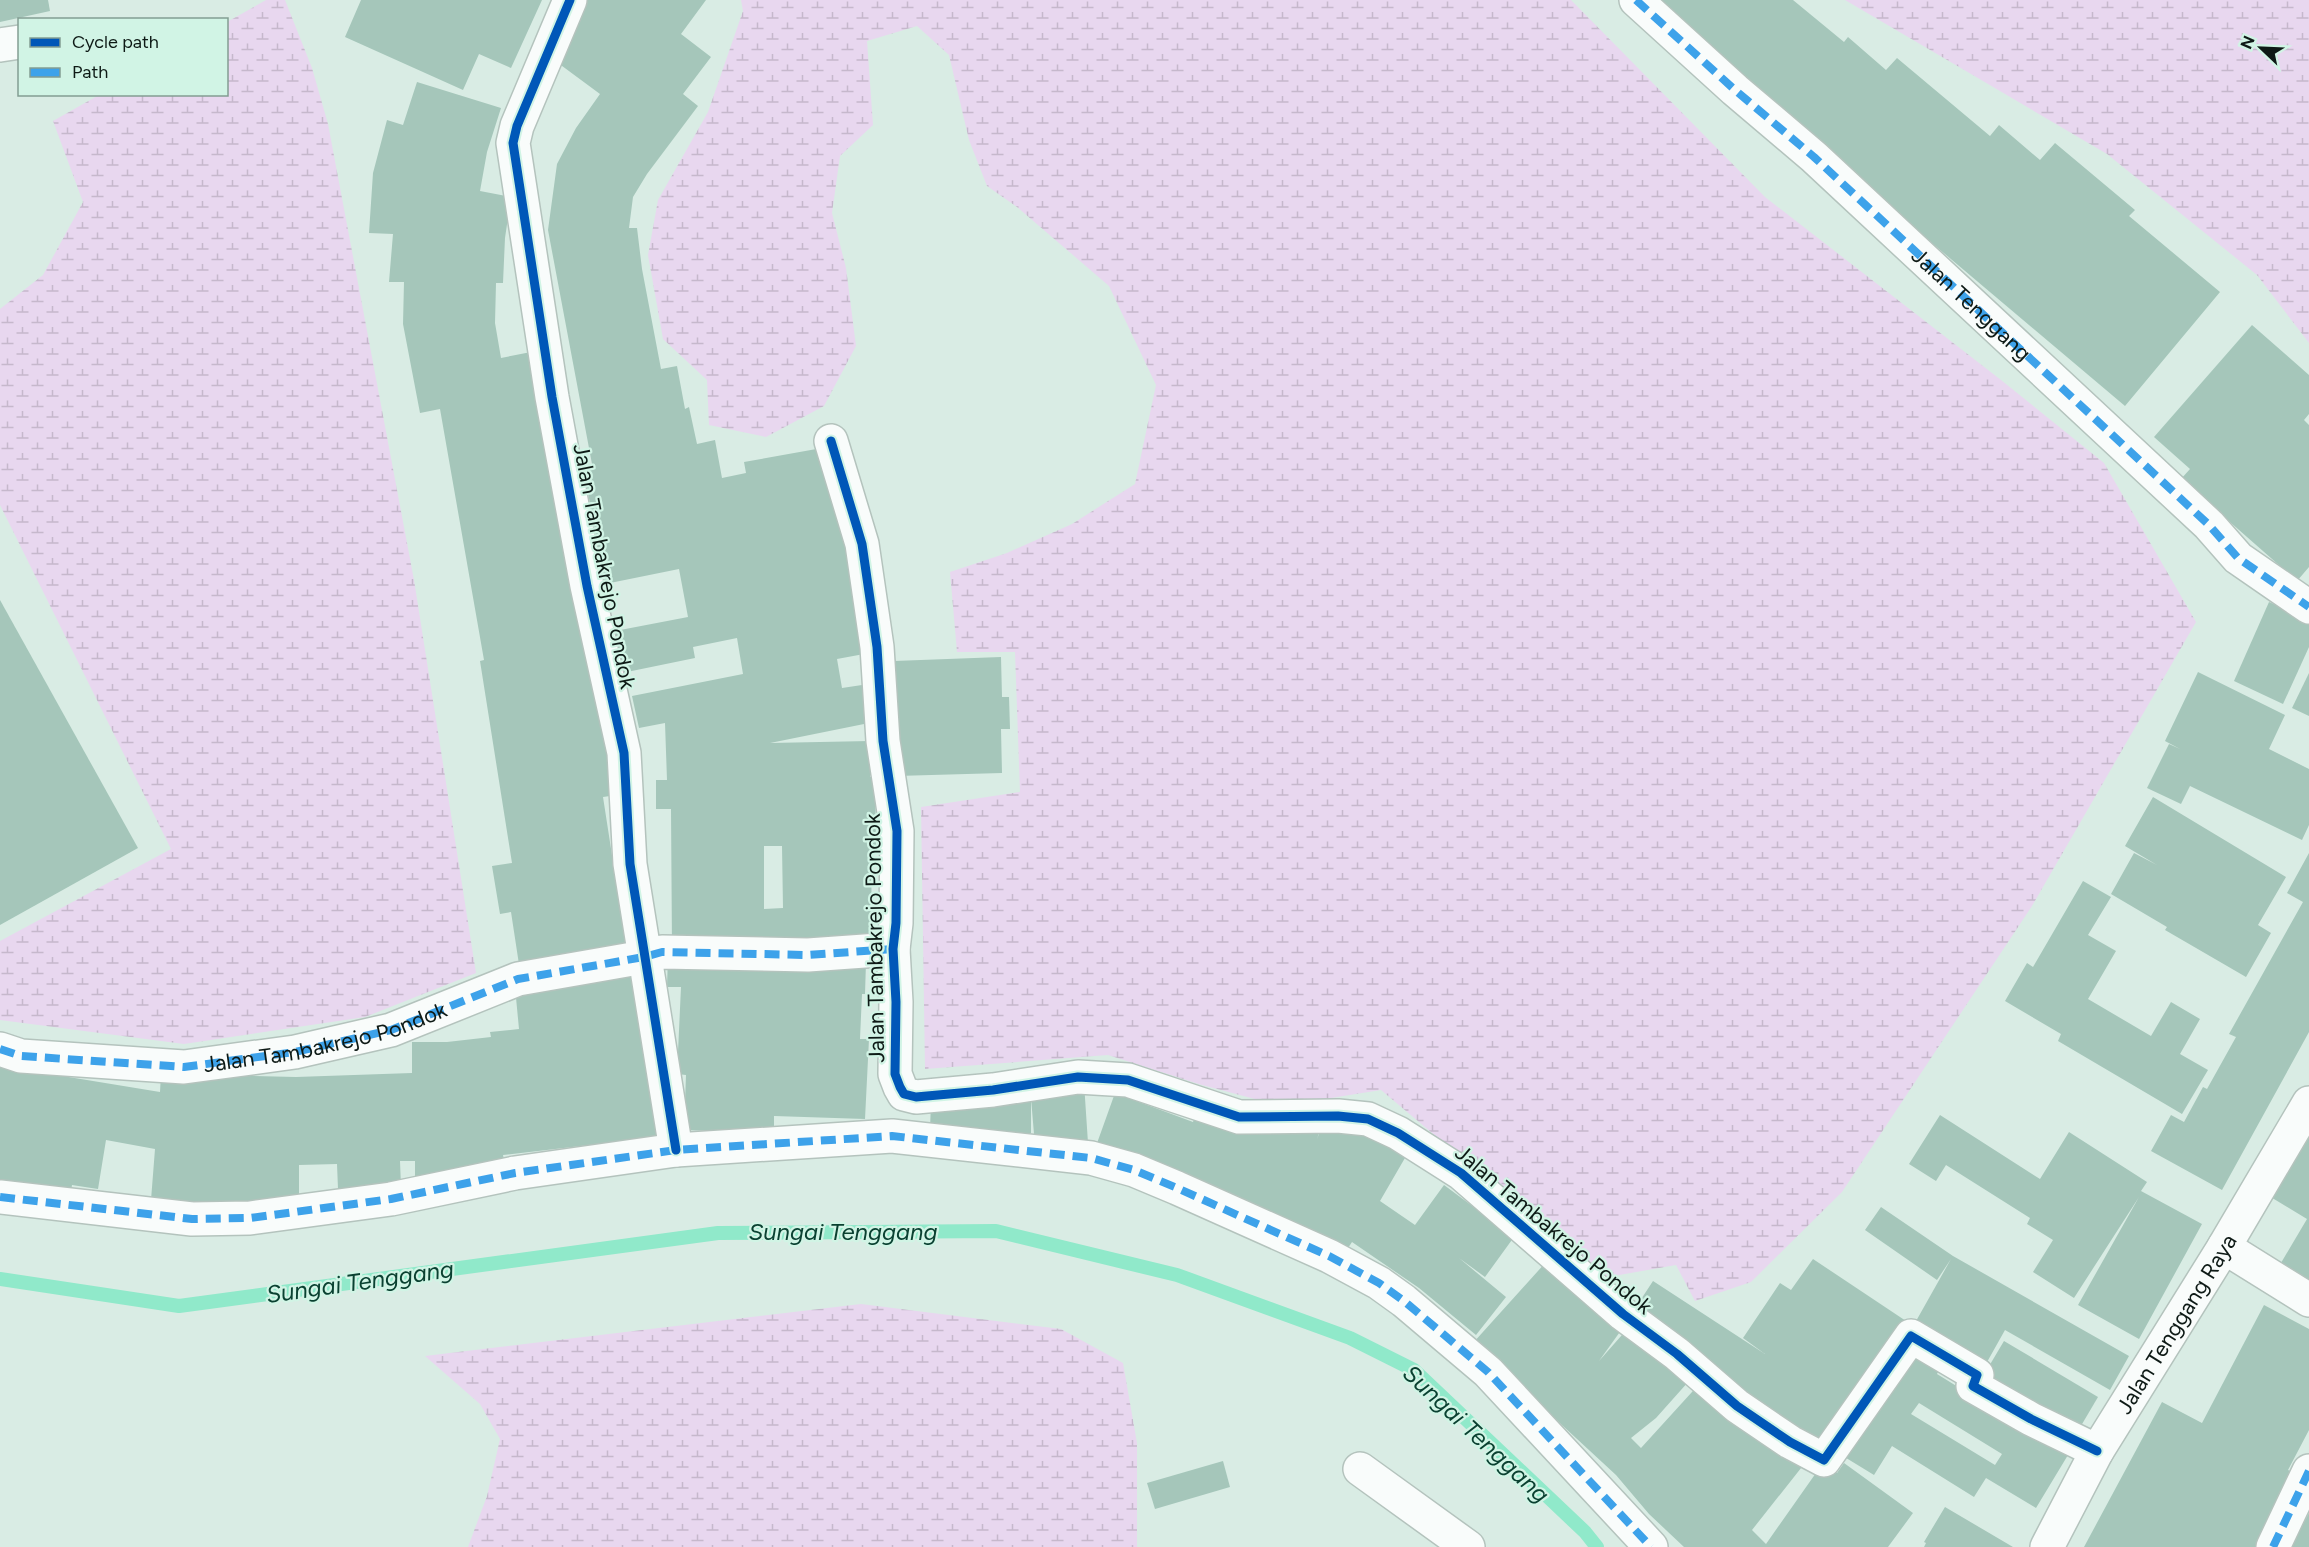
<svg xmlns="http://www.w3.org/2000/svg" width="2309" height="1547" font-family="Figtree,sans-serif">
  <defs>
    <pattern id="wetland-marsh" width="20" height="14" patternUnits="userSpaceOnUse" patternTransform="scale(1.5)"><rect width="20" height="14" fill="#e8d7ef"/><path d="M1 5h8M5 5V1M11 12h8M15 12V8" fill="none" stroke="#c6b8cc"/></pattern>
  </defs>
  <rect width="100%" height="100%" fill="#d9ece4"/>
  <g fill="url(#wetland-marsh)">
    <path d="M266 0H285L312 68 328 124 414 580 476 973 365 1017 184 1044 0 1020V941L171 849 0 505V309L43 275 83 202 53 121 99 95 226 94 227 22Z"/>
    <path d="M741 0H1571L1765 197 2001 380 2104 463 2196 622 2032 906 1842 1192 1751 1282 1695 1301 1676 1265 1608 1277 1582 1259 1381 1090 1281 1106 1202 1085 1108 1055 925 1069 921 807 1020 792 1015 652H957L950 572 1007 553 1072 524 1135 484 1156 385 1109 286 1017 207 987 186 969 140 949 55 917 26 867 41 873 125 840 156 832 213 846 268 856 346 824 406 766 437 709 425 707 380 663 339 648 255 658 200 708 112 743 11Z"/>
    <path d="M1845 0H2309V343L2257 275 2107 154Z"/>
    <path d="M861 1304 1061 1329 1123 1363 1137 1443V1547H468L487 1496 500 1439 480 1404 425 1356Z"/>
  </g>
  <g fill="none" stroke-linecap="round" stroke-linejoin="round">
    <path stroke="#90e9ca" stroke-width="14" d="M0 1279 179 1306 718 1233 996 1231 1177 1275 1350 1338 1414 1370 1585 1532 1597 1547"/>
  </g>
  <g fill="#a5c6ba" fill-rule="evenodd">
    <path d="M0 0H48L50 11 0 22Z"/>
    <path d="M361 0H542L511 68 479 54 463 90 345 37Z"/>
    <path d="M578 0H706L681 34 711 57 683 94 698 106 647 174 633 197 629 228H637L642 269 661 369 677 366 685 409 689 407 697 444 715 440 722 478 746 473 744 462 822 448 832 504 840 503 851 561H847L864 654 837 659 842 688 862 685 869 723 770 743 870 741V777L875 776 876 845 871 844 872 945 672 949 671 809H656V780H667L665 723 639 728 632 696 743 674 737 638 693 647 695 658 622 673 615 631 688 617 679 569 605 584 583 466 592 464 548 230 557 164 576 128 600 94 554 60ZM764 846H782L783 908 764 909Z"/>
    <path d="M1644 0H1793L1844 42 1848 37 1886 70 1897 58 1990 136 1999 125 2040 160 2055 143 2135 210 2129 216 2220 292 2125 406Z"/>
    <path d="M417 82 501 108 487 152 480 191 511 197 505 238 503 283H496L495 323 501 358 531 352 617 795 603 797 618 894 632 941 520 971 511 912 500 914 492 866 512 863 480 661 484 660 440 409 420 413 403 324 404 282H389L393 234 369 233 373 173 387 120 403 125Z"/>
    <path d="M2252 325 2309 375V414L2304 420 2309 425V567L2297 581 2181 479 2190 469 2154 437Z"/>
    <path d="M0 600 138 848 0 925Z"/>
    <path d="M2269 602 2309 620V647L2283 704 2234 681Z"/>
    <path d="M1001 657 1002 697H1009L1010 729H1001L1002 773 896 776 894 661Z"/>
    <path d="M2198 672 2285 715 2269 749 2309 769V825L2302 840 2190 786 2181 804 2147 788 2169 744 2180 749 2165 741Z"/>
    <path d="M2309 673V716L2292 708Z"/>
    <path d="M2153 797 2286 877 2258 925 2271 933 2246 977 2165 930 2167 927 2111 894 2134 853 2157 865 2125 846Z"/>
    <path d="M2309 853V1032L2222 1190 2151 1151 2171 1115 2184 1122 2203 1087 2207 1089 2236 1037 2229 1034 2303 902 2287 893Z"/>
    <path d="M2083 881 2111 897 2088 935 2116 951 2088 999 2151 1036 2171 1002 2200 1019 2180 1054 2208 1070 2182 1114 2058 1041 2061 1034 2005 1001 2027 963 2033 967Z"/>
    <path d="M668 955 866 962 865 994H862L860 1039H869L865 1119 774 1116V1133L684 1130 686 1075 677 1074 681 987H667Z"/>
    <path d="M635 973 644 1058 649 1057 658 1137 503 1155 505 1165 415 1180V1161H400L401 1187 338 1189 337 1164 299 1165V1205L151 1200 155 1149 106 1140 98 1189 72 1185 71 1191 0 1190V1062L32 1071 160 1092 161 1074 296 1077 412 1073V1042H447L491 1037 490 1032 519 1029 515 987Z"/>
    <path d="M1084 1083 1088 1143 1035 1146 1031 1098V1133L989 1134V1129L930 1130 931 1101Z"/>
    <path d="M1115 1093 1193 1122 1196 1113 1250 1133 1255 1120 1320 1130 1317 1139 1325 1119 1409 1151 1380 1201 1415 1225 1444 1185 1514 1237 1485 1277 1459 1258 1506 1297 1476 1335 1419 1288 1352 1242 1348 1248 1096 1146Z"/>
    <path d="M1940 1115 2040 1179 2069 1132 2147 1182 2141 1191 2202 1224 2139 1339 2078 1305 2139 1197 2074 1298 2033 1272 2053 1240 2027 1224 2030 1218 1946 1165 1936 1181 1909 1164Z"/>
    <path d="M2309 1126V1286L2278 1268 2307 1219 2269 1196Z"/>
    <path d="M1881 1207 1953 1256 2129 1356 2110 1390 2005 1330 1982 1371 1911 1330 1951 1259 1937 1280 1865 1230Z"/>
    <path d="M1813 1259 1909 1323 1822 1452 1634 1310 1653 1281 1765 1354 1743 1338 1780 1283 1791 1290Z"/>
    <path d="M1547 1261 1622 1329 1599 1361 1629 1327 1689 1381 1656 1418 1631 1438 1641 1448 1702 1381 1805 1463 1752 1530 1766 1544 1823 1463 1837 1473 1844 1463 1913 1513 1888 1547H1684L1649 1514 1616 1475 1473 1343Z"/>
    <path d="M2264 1305 2309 1329V1430L2288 1470 2297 1474 2257 1547H2084L2162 1402 2202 1423Z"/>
    <path d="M2004 1341 2098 1397 2075 1436 1979 1383Z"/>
    <path d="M1910 1348 1941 1366 1937 1374 2068 1455 2036 1508 1986 1478 1974 1497 1892 1446 1874 1475 1838 1453ZM1919 1403 2002 1454 1995 1465 1911 1414Z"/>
    <path d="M1223 1461 1230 1487 1155 1509 1147 1483Z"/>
    <path d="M1945 1507 2013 1547H1924L1926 1543 1924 1542Z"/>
    <path d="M2309 1513V1547H2291L2302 1526Z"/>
  </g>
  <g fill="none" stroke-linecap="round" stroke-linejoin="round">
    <g stroke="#b4c3bd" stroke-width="36">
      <g id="minor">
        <path d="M570 0 517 126 513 143 552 397 587 586 624 753 630 864 676 1150"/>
        <path d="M1636 0 1735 90 1814 157 2209 525 2238 558 2309 607"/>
        <path d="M0 45 20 42"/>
        <path d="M831 441 862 544 877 647 883 741 897 831 896 923 893 949 896 1002 895 1074 900 1087 904 1094 916 1097 993 1090 1078 1077 1128 1080 1239 1117 1338 1116 1368 1119 1398 1133 1461 1173 1623 1314 1677 1354 1737 1406 1790 1442 1824 1460 1911 1336 1977 1375 1973 1386 2031 1419 2097 1451"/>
        <path id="s1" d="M0 1049 21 1056 184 1067 295 1052 391 1030 518 979 644 957 662 952 808 955 893 949"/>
        <path d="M0 1197 192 1219 250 1218 391 1199 515 1173 676 1150 892 1136 1091 1158 1134 1170 1177 1188 1329 1256 1379 1283 1404 1301 1488 1372 1651 1547"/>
        <path d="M2224 1247 2309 1300"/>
        <path d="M1360 1469 1468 1547"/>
        <path id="s2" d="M2047 1547 2097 1451 2224 1247 2309 1103"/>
        <path d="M2273 1547 2309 1471"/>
      </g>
    </g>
    <use href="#minor" stroke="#f9fcfb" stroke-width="33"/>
    <g stroke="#3da2ea" stroke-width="8" stroke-dasharray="15 8" stroke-linecap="butt">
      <path id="s3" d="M1636 0 1735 90 1814 157 2209 525 2238 558 2309 607"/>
      <path d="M0 1049 21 1056 184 1067 295 1052 391 1030 518 979 644 957 662 952 808 955 893 949"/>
      <path d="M0 1197 192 1219 250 1218 391 1199 515 1173 676 1150 892 1136 1091 1158 1134 1170 1177 1188 1329 1256 1379 1283 1404 1301 1488 1372 1651 1547"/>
      <path d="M2273 1547 2309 1471"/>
    </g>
    <g stroke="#d1f4e5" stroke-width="13">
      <g id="cycleway">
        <path d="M570 0 517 126 513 143 552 397 587 586 624 753 630 864 676 1150"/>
        <path d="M831 441 862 544 877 647 883 741 897 831 896 923 893 949 896 1002 895 1074 900 1087 904 1094 916 1097 993 1090 1078 1077 1128 1080 1239 1117 1338 1116 1368 1119 1398 1133 1461 1173 1623 1314 1677 1354 1737 1406 1790 1442 1824 1460 1911 1336 1977 1375 1973 1386 2031 1419 2097 1451"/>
      </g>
    </g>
    <use href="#cycleway" stroke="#0057b8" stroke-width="9"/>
  </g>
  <g text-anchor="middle" stroke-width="4.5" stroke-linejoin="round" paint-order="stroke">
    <g font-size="22" fill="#0e1a16" stroke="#d1f4e5">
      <text dy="8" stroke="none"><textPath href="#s3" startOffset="453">Jalan Tenggang</textPath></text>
      <text transform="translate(605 566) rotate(79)" y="8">Jalan Tambakrejo Pondok</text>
      <text transform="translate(874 938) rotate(-91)" y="8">Jalan Tambakrejo Pondok</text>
      <text dy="8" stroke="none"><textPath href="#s1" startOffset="330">Jalan Tambakrejo Pondok</textPath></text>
      <text transform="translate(1554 1229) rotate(40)" y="8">Jalan Tambakrejo Pondok</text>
      <text dy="8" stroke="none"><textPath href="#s2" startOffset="258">Jalan Tenggang Raya</textPath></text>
    </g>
    <g font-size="24" font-style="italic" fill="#0a4131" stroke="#d1f4e5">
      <text x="843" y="1240">Sungai Tenggang</text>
      <text transform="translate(360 1282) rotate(-8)" y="8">Sungai Tenggang</text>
      <text transform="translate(1476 1434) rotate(43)" y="8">Sungai Tenggang</text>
    </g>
  </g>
  <rect x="18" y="18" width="210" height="78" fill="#d1f4e5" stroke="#839d92" stroke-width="1.5"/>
  <rect x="30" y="38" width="30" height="9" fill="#0057b8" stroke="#839d92" stroke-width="1.5"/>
  <text x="72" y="48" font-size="18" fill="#0e1a16">Cycle path</text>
  <rect x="30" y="68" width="30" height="9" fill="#3da2ea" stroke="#839d92" stroke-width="1.5"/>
  <text x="72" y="78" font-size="18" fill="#0e1a16">Path</text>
  <g transform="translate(2261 48) rotate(293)" stroke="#d1f4e5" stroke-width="4.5" paint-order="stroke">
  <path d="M0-4.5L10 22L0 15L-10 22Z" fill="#0e1a16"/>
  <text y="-9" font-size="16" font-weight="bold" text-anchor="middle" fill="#0e1a16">N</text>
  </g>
</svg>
